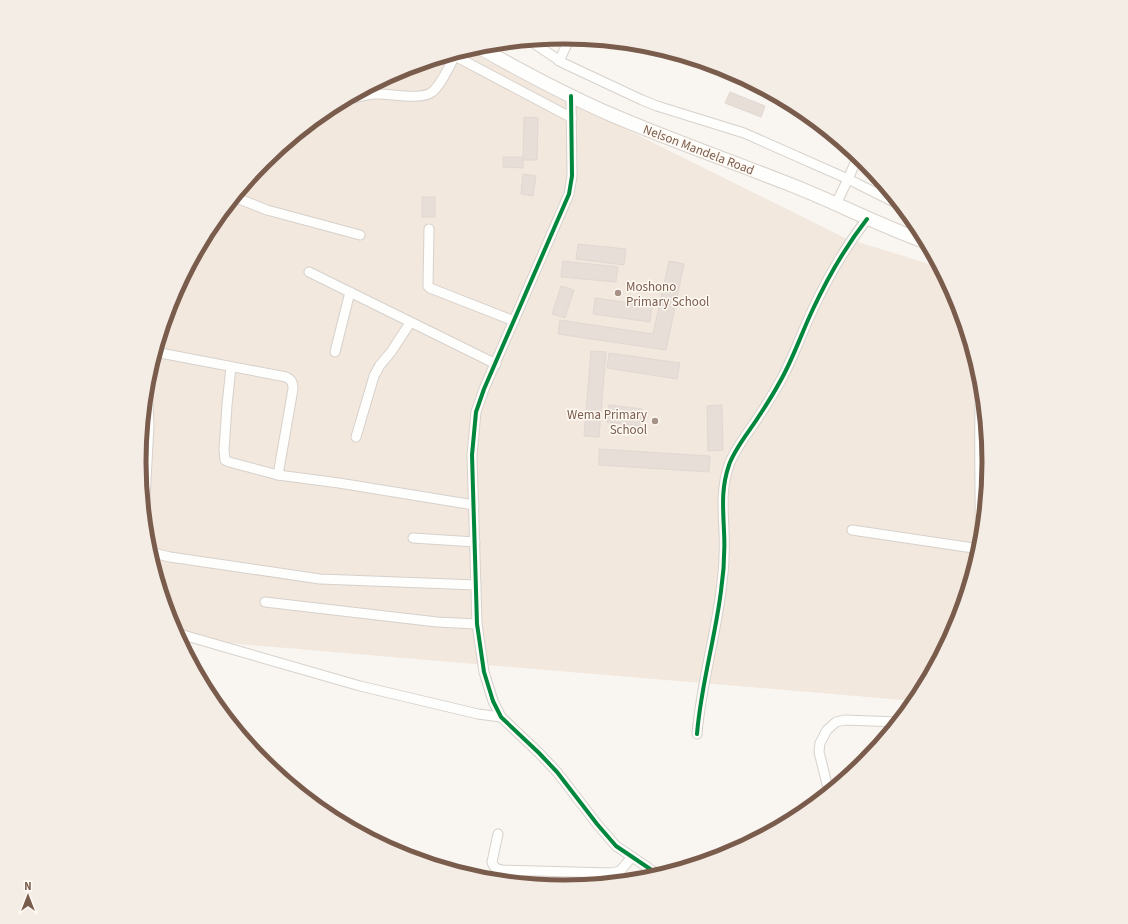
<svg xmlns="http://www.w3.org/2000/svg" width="1128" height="924" font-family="'Source Sans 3',sans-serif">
  <rect width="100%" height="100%" fill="#f9f5f0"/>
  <path fill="#f2e8de" d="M466 50 845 238 939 267 957 300 981 379 989 462 981 545 957 625 915 701 179 639 171 624 147 545 139 462 147 379 171 299 211 226 264 161 328 109 402 69Z"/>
  <g fill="#e6ded7" stroke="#e2d8d2">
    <path d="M730 92 765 106 761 117 725 103Z"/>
    <path d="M524 117 538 118 537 160H523Z"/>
    <path d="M503 157H523V168L503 167Z"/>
    <path d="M523 174 536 176 533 196 521 194Z"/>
    <rect x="422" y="197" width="13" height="20"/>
    <path d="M578 244 626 249 624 265 576 259Z"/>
    <path d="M563 261 618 267 616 282 561 277Z"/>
    <path d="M669 261 684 264 666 350 558 334 560 320 653 334Z"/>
    <path d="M561 286 574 290 565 318 552 314Z"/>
    <path d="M595 298 652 306 650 322 593 314Z"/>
    <path d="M591 351 606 352 599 437 584 436Z"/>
    <path d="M609 353 680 363 677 379 607 368Z"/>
    <path d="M609 405 642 409 640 426 607 422Z"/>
    <path d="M722 405 723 450 708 451 707 406Z"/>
    <path d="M599 449 710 456 709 472 599 465Z"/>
  </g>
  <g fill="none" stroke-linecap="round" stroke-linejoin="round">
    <g stroke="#d7d1cb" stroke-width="11">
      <g id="street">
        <path d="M529 40 563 63 642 100 657 106 744 133 848 179 900 205"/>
        <path d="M451 54 572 118"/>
        <path d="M559 61 570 38"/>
        <path d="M571 96 572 176 569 194 484 389 476 412 472 455 477 624 484 672 493 701 501 717 539 753 557 772 597 824 616 846 659 875"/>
        <path d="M344 100C354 98 364 95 374 94 389 93 420 101 432 92 441 86 451 62 457 52"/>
        <path d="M234 197 267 210 360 235"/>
        <path d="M836 204 848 179 858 156"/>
        <path d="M429 229 428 286 430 288 514 321"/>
        <path d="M309 272 496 364"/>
        <path d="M155 352 286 377C292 380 293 383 293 389L278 475"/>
        <path d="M335 352 350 292"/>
        <path d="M231 367 227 405 224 450 225 460 229 462 278 475 339 483 474 505"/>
        <path d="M356 437 374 376 380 365 391 352 410 323"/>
        <path d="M144 517 149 425 147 383"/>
        <path d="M852 530 980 549C981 492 978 435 981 378"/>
        <path d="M413 538 475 542"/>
        <path d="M149 552 170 557 320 579 476 585"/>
        <path d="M265 602 437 622 477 624"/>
        <path d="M176 633 360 686 478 714 501 717"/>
        <path d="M697 734C701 685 715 639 721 591 724 571 725 551 724 531 723 508 721 488 729 465 735 448 749 432 759 416 767 404 775 391 782 378 794 356 802 332 813 309 828 277 846 246 867 219"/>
        <path d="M829 792 819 752 820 743 827 730 836 722 845 720 898 722"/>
        <path d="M498 834 492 862C494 868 497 869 502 870L611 873 620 871 632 857"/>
      </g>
    </g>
    <g stroke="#d9d2cb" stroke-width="15">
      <path id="secondary" d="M477 46C521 71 566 95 612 115 668 139 725 159 781 181 830 199 877 225 926 242"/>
    </g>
    <use href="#street" stroke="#fefefd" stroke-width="9"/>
    <use href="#secondary" stroke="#fefefd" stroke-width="13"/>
    <g stroke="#fffaf3" stroke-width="6">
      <g id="cycleway">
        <path d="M571 96 572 176 569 194 484 389 476 412 472 455 477 624 484 672 493 701 501 717 539 753 557 772 597 824 616 846 659 875"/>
        <path d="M697 734C701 685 715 639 721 591 724 571 725 551 724 531 723 508 721 488 729 465 735 448 749 432 759 416 767 404 775 391 782 378 794 356 802 332 813 309 828 277 846 246 867 219"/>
      </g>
    </g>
    <use href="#cycleway" stroke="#00873e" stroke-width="4"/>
  </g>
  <g fill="#a69286" stroke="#fffaf3" stroke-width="1.5">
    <circle cx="618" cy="293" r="4"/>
    <circle cx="655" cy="421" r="4"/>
  </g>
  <g text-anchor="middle" stroke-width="3" stroke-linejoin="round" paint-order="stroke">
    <g font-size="13" fill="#7a5c4d" stroke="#fffaf3">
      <text transform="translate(699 149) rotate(21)" y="5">Nelson Mandela Road</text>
    </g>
    <g font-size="13" fill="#7a5c4d" stroke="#fffaf3" text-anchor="start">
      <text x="626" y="291">Moshono<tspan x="626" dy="15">Primary School</tspan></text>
      <text x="647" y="419" text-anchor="end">Wema Primary<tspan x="647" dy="15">School</tspan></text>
    </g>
  </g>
  <path d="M0 0H1128V924H0ZM146 462a418 418 0 1 1 836 0a418 418 0 1 1-836 0Z" fill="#f4ede6" fill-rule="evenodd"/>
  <path fill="none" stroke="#7a5c4d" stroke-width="5" d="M146 462a418 418 0 1 1 836 0a418 418 0 1 1-836 0Z"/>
  <g transform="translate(28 896)" stroke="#fffaf3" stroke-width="3" paint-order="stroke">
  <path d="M0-3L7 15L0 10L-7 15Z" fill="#7a5c4d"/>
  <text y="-6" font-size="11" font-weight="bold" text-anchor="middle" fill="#7a5c4d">N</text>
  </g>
</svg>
